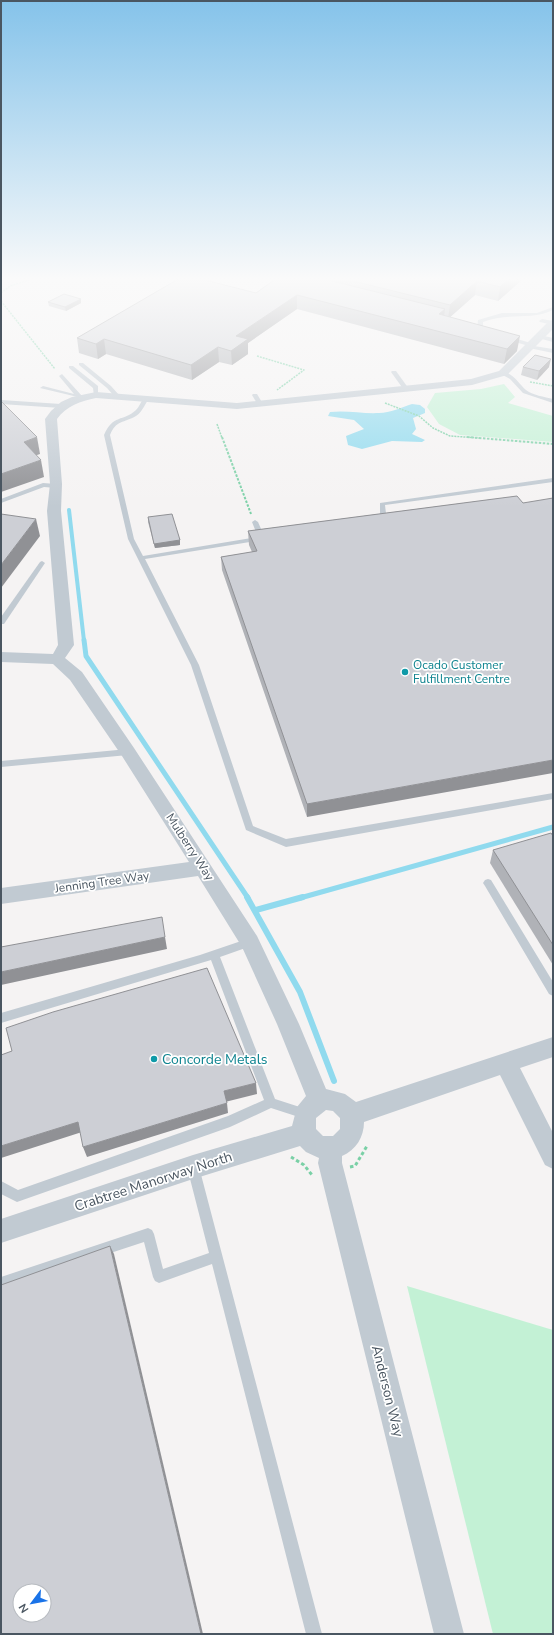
<svg xmlns="http://www.w3.org/2000/svg" width="554" height="1635" font-family="'Nunito Sans',sans-serif">
  <rect width="100%" height="100%" fill="#f5f3f3"/>
  <g fill="#c3f1d5">
    <path d="M504 384 515 397 508 403 553 416V442L460 435 439 424 427 407 435 393 481 389Z"/>
    <path d="M407 1286 553 1330V1634H493Z"/>
  </g>
  <path fill="#90daee" d="M412 404 420 405 425 409V413L413 418 416 429 412 434 425 440 422 442 392 441 362 449 348 445 346 436 364 429 354 420 328 416 330 412C347 410 363 414 379 413 390 413 402 407 412 404Z"/>
  <g fill="none" stroke-linecap="round" stroke-linejoin="round">
    <path stroke="#90daee" stroke-width="4" d="M69 510 84 641"/>
    <g stroke="#90daee" stroke-width="5">
      <path d="M84 640 86 656 248 898"/>
      <path d="M300 898 553 827"/>
    </g>
    <g stroke="#90daee" stroke-width="6">
      <path d="M247 897 300 992 334 1081"/>
      <path d="M256 910 303 897"/>
    </g>
    <g stroke="#7ad0a6" stroke-width="1.5" stroke-dasharray="2 1" stroke-linecap="butt">
      <path d="M1 280 10 278"/>
      <path d="M1 293 10 286 35 278"/>
      <path d="M1 301 55 369"/>
      <path d="M257 356 304 370 277 390"/>
      <path d="M530 382 553 386"/>
      <path d="M385 403 419 416 433 428 450 436 480 438"/>
      <path d="M217 424 222 438"/>
    </g>
    <g stroke="#7ad0a6" stroke-width="2" stroke-dasharray="2.5 1.5" stroke-linecap="butt">
      <path d="M222 437 251 514"/>
      <path d="M467 437 553 444"/>
    </g>
    <g stroke="#7ad0a6" stroke-width="3" stroke-dasharray="3.5 2.5" stroke-linecap="butt">
      <path d="M291 1157 304 1165 312 1175"/>
      <path d="M350 1167 355 1166 367 1146"/>
    </g>
    <g fill="#c1cad2" fill-rule="evenodd">
      <path d="M553 307V310C531 321 507 312 483 322V329L488 332V334H484L477 330 478 320 502 313H537Z"/>
      <path d="M542 319 553 321V325L540 322 539 321Z"/>
      <path d="M540 335 553 338V342L538 338V336Z"/>
      <path d="M507 336 534 344V346L553 349V353L529 348V346L505 339 504 338Z"/>
      <path d="M79 363H83L111 386 119 395V397H115L107 388 79 365Z"/>
      <path d="M69 366H73L98 386V396H94L93 388 69 368Z"/>
      <path d="M392 371H396L409 389 408 390H404L391 372Z"/>
      <path d="M501 372C512 371 518 383 526 390 532 395 545 397 553 399V403L523 393 510 379 501 374Z"/>
      <path d="M62 374 82 396V398L40 388 43 386 74 394 59 376Z"/>
      <path d="M253 394H257L263 404 262 405H258L252 395Z"/>
      <path d="M143 399 148 400C144 406 142 412 136 416 124 423 116 420 110 435L134 539 143 556 258 537 252 522 255 520 258 522 265 538 262 540 145 559 199 665 253 826 286 839 553 793V799L286 847 246 830 191 665 128 539 104 435C113 414 123 422 136 410 139 407 141 402 143 399Z"/>
      <path d="M1 400 61 404 64 406 61 408 1 404Z"/>
      <path d="M553 478V482L385 505 387 522 384 524 378 522 380 520V503Z"/>
      <path d="M43 483 56 484 59 486 56 488 44 487 1 503V499Z"/>
      <path d="M42 561 45 563 4 624H1V617L40 562Z"/>
      <path d="M128 749 132 752 128 755 1 767V761Z"/>
      <path d="M488 879 491 880 553 982V996L549 994 485 886 483 883 485 880Z"/>
      <path d="M250 938 254 939 255 942 254 945 220 957 275 1099 309 1110 311 1114 309 1118 305 1119 271 1108 230 1127 17 1202 1 1194V1181L18 1190 228 1116 264 1100 211 960 1 1023V1013L200 955Z"/>
      <path d="M193 1161 197 1163 199 1167 322 1634H306L212 1264 159 1283 155 1281 153 1277 144 1242 1 1289V1277L148 1228 152 1230 154 1234 163 1269 209 1253 187 1167 189 1163Z"/>
    </g>
    <path fill="#c1cad2" fill-rule="evenodd" d="M553 320V329L507 375 472 385 237 409 96 398C81 401 66 406 57 419L62 484 61 511 74 645 65 658 82 672 134 748 257 936 299 1024 326 1089 345 1094 356 1102 553 1037V1057L520 1068 553 1133V1169L545 1165 500 1075 364 1122C364 1137 356 1150 342 1156V1163L464 1634H434L318 1163 319 1158 306 1152 300 1146 193 1179 1 1243V1219L193 1155 292 1126 297 1107 306 1096 277 1024 242 947 198 876 1 904V888L189 862 122 756 70 680 53 664 1 662V652L53 654 58 645 47 511 50 484 45 419 51 411 61 402 72 397 96 392 237 403 471 379 499 371 549 321ZM326 1110 333 1111 340 1118V1129L333 1136H323L316 1129V1118Z"/>
  </g>
  <g fill="#b0b2b7">
    <path d="M277 278H524L498 301 475 295 450 317 517 351 504 364 297 309 248 343V354L232 365 219 362 192 380 106 354 98 359 79 353 77 338 256 293Z"/>
    <path d="M81 299V303L66 311 49 306 48 302Z"/>
    <path d="M523 367H549L537 380 521 375Z"/>
    <path d="M517 496 307 817 222 570 221 557 252 552 249 545 248 531Z"/>
    <path d="M148 517 180 540V545L155 548 148 522Z"/>
    <path d="M553 836V965L490 863 493 850Z"/>
  </g>
  <g fill="#909195">
    <path d="M331 278H335L334 291Z"/>
    <path d="M510 278H524L498 301 500 287Z"/>
    <path d="M477 281 475 295 448 319 450 305Z"/>
    <path d="M297 295V309L248 343V354L232 365 231 351 236 336Z"/>
    <path d="M81 299V303L66 311 65 307Z"/>
    <path d="M445 309 443 324 439 314Z"/>
    <path d="M520 336 517 351 504 364 507 349Z"/>
    <path d="M104 339 106 354 98 359 96 344Z"/>
    <path d="M218 347 219 362 192 380 191 365Z"/>
    <path d="M551 359 549 367 537 380 539 371Z"/>
    <path d="M37 437 40 454 28 458 24 442Z"/>
    <path d="M41 460 44 477 1 492V474Z"/>
    <path d="M36 519 40 536 1 588V565Z"/>
    <path d="M180 540V545L155 548 154 544Z"/>
    <path d="M553 760V773L307 817V804Z"/>
    <path d="M165 937 167 949 1 985V972Z"/>
    <path d="M256 1083 257 1094 225 1102 224 1091Z"/>
    <path d="M227 1103 228 1113 87 1157 83 1147Z"/>
    <path d="M78 1122 82 1132 1 1158V1146Z"/>
    <path d="M110 1246 114 1254 203 1634H201Z"/>
  </g>
  <g fill="#cdcfd5" stroke="#909195" fill-rule="evenodd">
    <path d="M180 278H197L256 293 277 278H331L332 281 445 309 439 314 520 336 507 349 297 295 236 336 248 339 231 351 218 347 191 365 104 339 96 344 77 338Z"/>
    <path d="M341 278H510L500 287 477 281 450 305Z"/>
    <path d="M64 294 81 299 65 307 48 302Z"/>
    <path d="M535 355 551 359 539 371 523 367Z"/>
    <path d="M1 401 37 437 24 442 41 460 1 474Z"/>
    <path d="M517 496 523 503 553 498V760L307 804 221 557 257 551 248 531Z"/>
    <path d="M1 514 36 519 1 565Z"/>
    <path d="M172 514 180 540 154 544 148 517Z"/>
    <path d="M551 833 553 836V945L493 850Z"/>
    <path d="M162 917 165 937 1 972V947Z"/>
    <path d="M207 968 256 1083 224 1091 227 1103 83 1147 78 1122 1 1146V1055L12 1051 6 1028 53 1012Z"/>
    <path d="M110 1246 201 1634H1V1285ZM20 1591H44V1615H20Z"/>
  </g>
  <linearGradient id="sky" x2="0" y2="1"><stop stop-color="#85c3ea"/><stop offset="0.55" stop-color="#fafafa"/><stop offset="1" stop-color="#fafafa" stop-opacity="0"/></linearGradient>
  <rect width="554" height="507" fill="url(#sky)"/>
  <g fill="#0f9aa8" stroke="#fff" stroke-width="1.5">
    <circle cx="405" cy="672" r="4"/>
    <circle cx="154" cy="1059" r="4"/>
  </g>
  <g text-anchor="middle" stroke-width="3.5" stroke-linejoin="round" paint-order="stroke">
    <g font-size="12" fill="#0d838f" stroke="#fff" text-anchor="start">
      <text x="413" y="669">Ocado Customer<tspan x="413" dy="14">Fulfillment Centre</tspan></text>
    </g>
    <g font-size="12" fill="#4a5661" stroke="#fff">
      <text transform="translate(190 847) rotate(57)" y="4">Mulberry Way</text>
      <text transform="translate(102 882) rotate(-8)" y="4">Jenning Tree Way</text>
    </g>
    <g font-size="14" fill="#0d838f" stroke="#fff" text-anchor="start">
      <text x="162" y="1064">Concorde Metals</text>
    </g>
    <g font-size="14" fill="#4a5661" stroke="#fff">
      <text transform="translate(153 1181) rotate(-18)" y="5">Crabtree Manorway North</text>
      <text transform="translate(388 1391) rotate(76)" y="5">Anderson Way</text>
    </g>
  </g>
  <rect width="554" height="1635" fill="none" stroke="#4a5661" stroke-width="4"/>
  <g transform="translate(32 1603) rotate(238)"><circle r="19" fill="#ffffff" stroke="#b7bbc0"/>
  <path d="M0-3L7 15L0 10L-7 15Z" fill="#1a73e8"/>
  <text y="-6" font-size="11" font-weight="bold" text-anchor="middle" fill="#4a5661">N</text>
  </g>
</svg>
